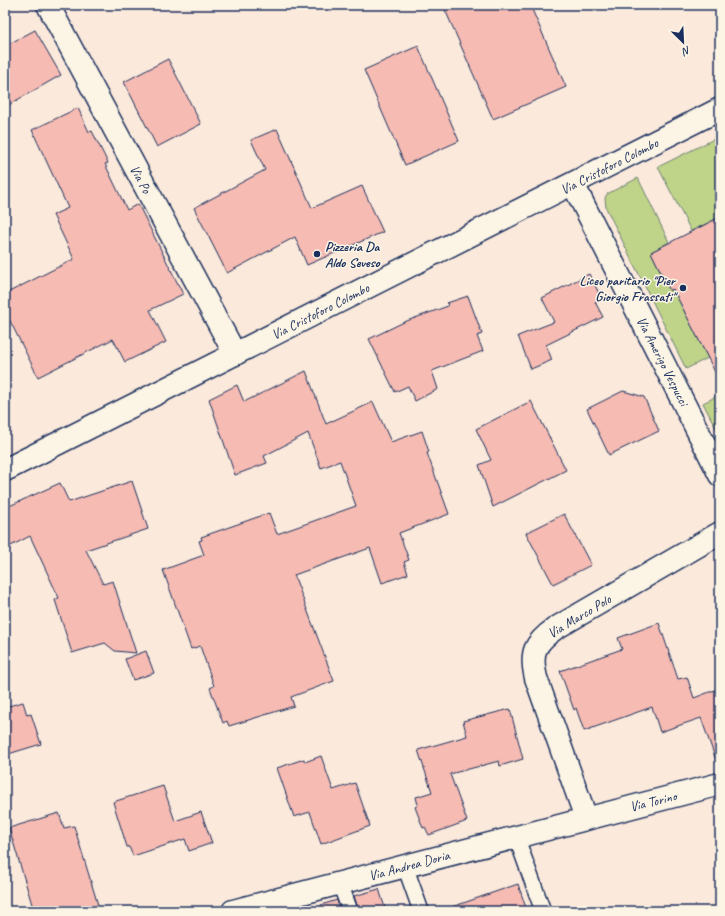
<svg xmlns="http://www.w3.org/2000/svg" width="725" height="916" font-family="Caveat,sans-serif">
  <rect width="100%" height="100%" fill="#fbe9db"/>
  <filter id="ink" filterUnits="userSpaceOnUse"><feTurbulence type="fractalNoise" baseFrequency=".025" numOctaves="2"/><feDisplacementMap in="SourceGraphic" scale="8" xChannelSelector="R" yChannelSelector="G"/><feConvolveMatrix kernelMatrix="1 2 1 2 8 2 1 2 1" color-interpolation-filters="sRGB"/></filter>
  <g filter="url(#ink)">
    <g fill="#bfd389" stroke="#6d8174">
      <path d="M720 136V217L691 231 658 167Z"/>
      <path d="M638 178 669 242 651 252 670 290 673 289 708 358 686 369 606 208 605 198 607 194Z"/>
      <path d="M717 396 720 401V436L703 403Z"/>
    </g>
    <g fill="#f6bbb2" stroke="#1b2f5e">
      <path d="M443 5H530L566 87 493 119Z"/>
      <path d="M35 30 61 75 5 107V46Z"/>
      <path d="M418 46 459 141 405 165 364 70Z"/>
      <path d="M168 59 201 124 157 147 124 82Z"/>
      <path d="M78 108 89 132 92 131 108 163 105 164 127 210 138 204 183 294 150 310 166 342 125 362 113 339 38 377 5 311V294L74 259 53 215 68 208 32 130Z"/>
      <path d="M277 129 312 208 362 186 383 232 307 265 295 237 227 273 194 208 265 170 251 140Z"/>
      <path d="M720 217V267L717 277 720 283V382L673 289 670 291 651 252Z"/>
      <path d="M589 274 602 299 595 302 603 317 546 345 552 360 531 369 518 336 554 322 542 298Z"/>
      <path d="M468 296 482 334 477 336 483 351 432 371 438 389 415 401 408 386 395 392 369 339 404 322 448 306 447 303Z"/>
      <path d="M306 371 326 424 373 402 391 442 422 431 429 452 427 453 449 514 399 533 409 560 404 562 408 574 382 583 370 548 294 575 334 681 291 697 294 706 229 726 227 721 223 723 210 688 214 686 200 646 191 649 163 570 204 555 199 541 202 540 201 537 269 513 277 534 356 506 340 461 321 468 308 433 264 456 267 463 235 475 209 399 237 385 244 402Z"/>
      <path d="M623 391 644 397 659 431 609 455 587 409Z"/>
      <path d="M531 401 566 470 493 507 479 465 491 460 476 429Z"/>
      <path d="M132 481 148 529 86 550 103 584 113 581 136 653 115 651 105 643 72 653 55 600 59 598 30 536 5 549V508L60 483 69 502Z"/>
      <path d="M564 514 591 565 553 584 526 533Z"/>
      <path d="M659 623 678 679 687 677 694 698 720 688V763H717L701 718 660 732 652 707 584 731 576 708 574 710 560 671 622 649 618 638Z"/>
      <path d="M146 651 154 673 133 680 125 659Z"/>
      <path d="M23 702 27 715 31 714 41 744 5 755V707Z"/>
      <path d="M510 709 523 759 500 766 499 761 450 774 467 821 429 835 425 827 423 828 415 807 418 805 416 797 432 792 418 750 467 736 463 721Z"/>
      <path d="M321 756 333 790 355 783 370 826 321 844 310 812 294 817 277 768 304 759 305 762Z"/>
      <path d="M163 786 175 821 201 812 212 843 189 851 185 839 133 856 129 847H127L113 802Z"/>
      <path d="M59 813 64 828 74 826 98 905 80 911H34L9 828Z"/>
      <path d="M518 884 527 911H449V908Z"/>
      <path d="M379 889 386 911H359L354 896Z"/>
      <path d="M337 900 340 911H322L321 905Z"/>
    </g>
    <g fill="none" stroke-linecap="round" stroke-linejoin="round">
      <g stroke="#1b2f5e" stroke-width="18">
        <g id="service">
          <path d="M516 836 543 911"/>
          <path d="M405 866 421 911"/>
          <path d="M340 883 350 911"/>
        </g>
      </g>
      <g stroke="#1b2f5e" stroke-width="25">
        <g id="minor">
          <path d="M48 5 235 354"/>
          <path d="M573 184 720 475"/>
          <path d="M586 818 536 678C530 653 534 643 556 628L720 533"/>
          <path d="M233 911 720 784"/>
        </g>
      </g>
      <g stroke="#1b2f5e" stroke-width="25">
        <path id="tertiary" d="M5 470 720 109"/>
      </g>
      <use href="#service" stroke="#fcf5e5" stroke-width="15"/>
      <use href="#minor" stroke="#fcf5e5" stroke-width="22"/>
      <use href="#tertiary" stroke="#fcf5e5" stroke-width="22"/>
    </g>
  </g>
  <g fill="#1b2f5e" stroke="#fcf5e5" stroke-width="1.5">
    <circle cx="317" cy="254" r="4"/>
    <circle cx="683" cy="288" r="4"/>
  </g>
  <g text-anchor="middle" stroke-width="3" stroke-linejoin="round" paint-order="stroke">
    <g font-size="14" fill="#1b2f5e" stroke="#fcf5e5">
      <text transform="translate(609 166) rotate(-27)" y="5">Via Cristoforo Colombo</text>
      <text transform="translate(141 179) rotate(62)" y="5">Via Po</text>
      <text transform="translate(320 311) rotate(-27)" y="5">Via Cristoforo Colombo</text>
      <text transform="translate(663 361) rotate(63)" y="5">Via Amerigo Vespucci</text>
      <text transform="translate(579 616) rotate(-31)" y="5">Via Marco Polo</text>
      <text transform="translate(653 801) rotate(-14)" y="5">Via Torino</text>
      <text transform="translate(409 865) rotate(-15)" y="5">Via Andrea Doria</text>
    </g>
    <g font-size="14" font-weight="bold" fill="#1b2f5e" stroke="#fcf5e5" text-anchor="start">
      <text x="325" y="251">Pizzeria Da<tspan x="325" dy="16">Aldo Seveso</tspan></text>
      <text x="675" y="285" text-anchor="end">Liceo paritario "Pier<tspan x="675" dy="16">Giorgio Frassati"</tspan></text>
    </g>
  </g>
  <rect width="725" height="916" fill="none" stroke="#fcf5e5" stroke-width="20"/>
  <rect x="10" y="10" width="705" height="896" fill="none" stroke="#1b2f5e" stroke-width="1.5" filter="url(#ink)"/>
  <g transform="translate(683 42) rotate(156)" stroke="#fcf5e5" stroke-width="3" paint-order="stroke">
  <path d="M0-3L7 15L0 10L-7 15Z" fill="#1b2f5e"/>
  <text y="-6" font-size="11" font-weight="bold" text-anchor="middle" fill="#1b2f5e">N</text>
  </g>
</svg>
